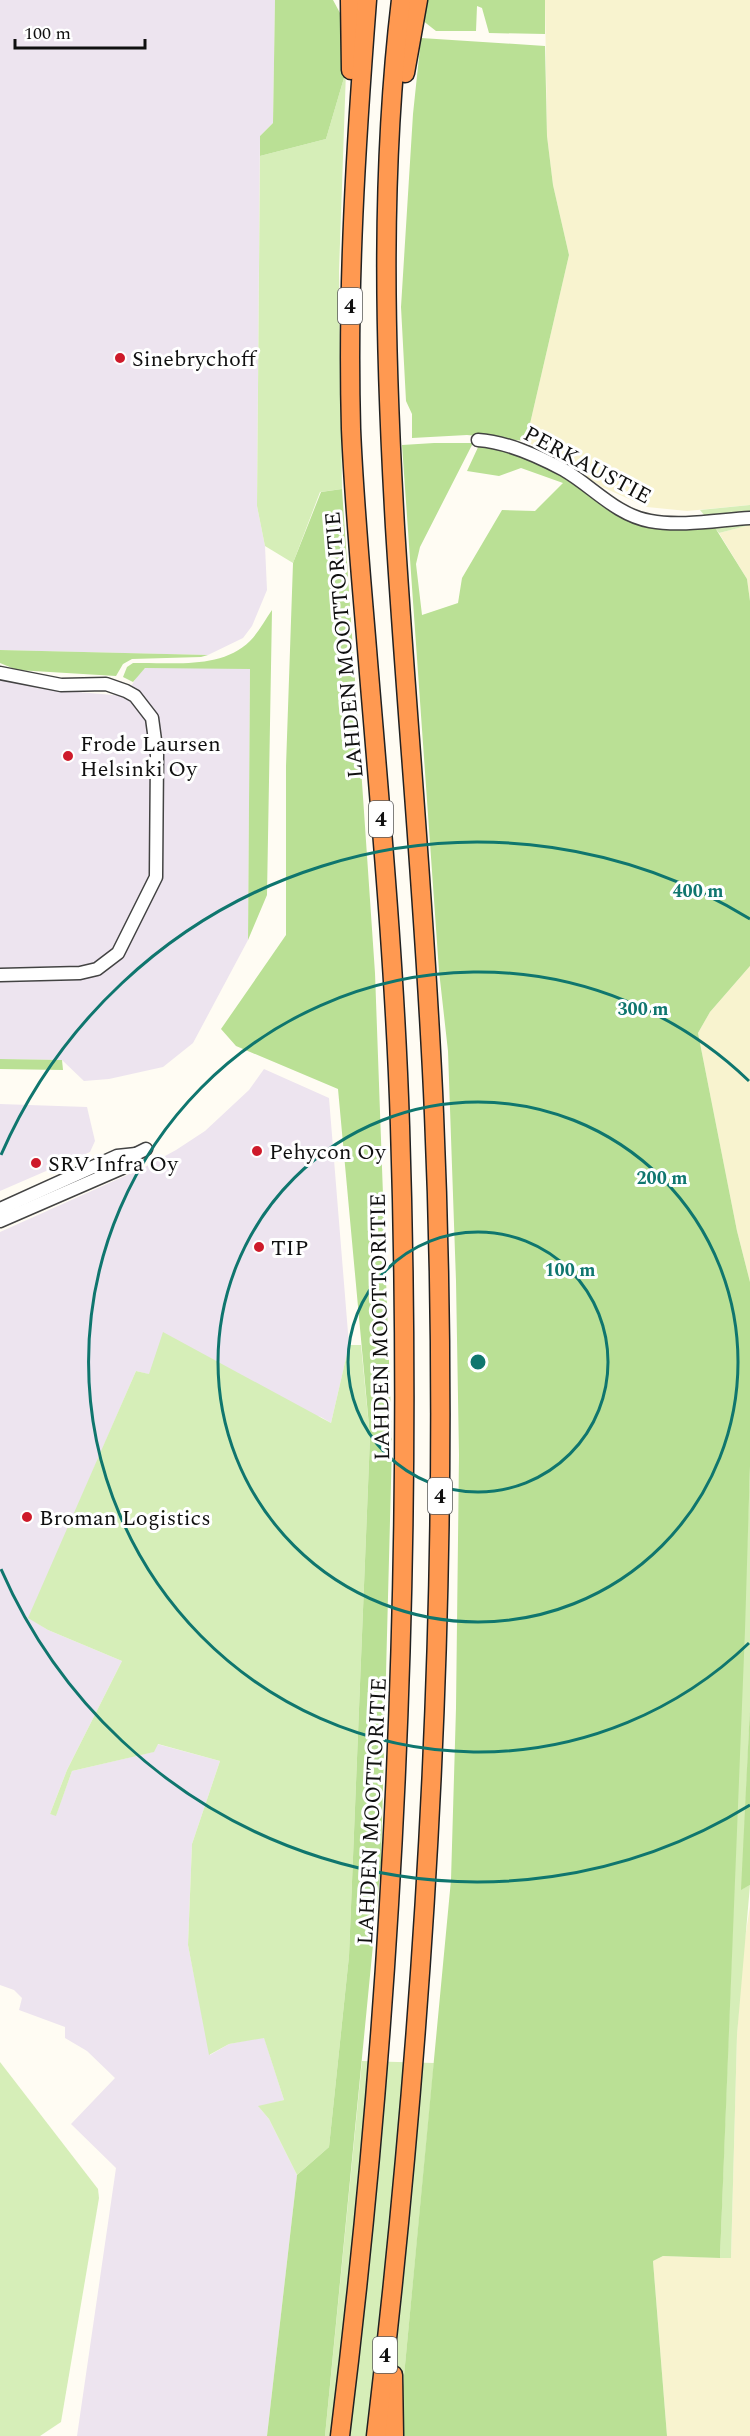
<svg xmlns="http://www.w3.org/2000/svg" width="750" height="2436" font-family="Spectral,serif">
  <rect width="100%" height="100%" fill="#fffcf3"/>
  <g fill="#ede4ef">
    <path d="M0 0H275L273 123 260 136 257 506 265 546 267 590 252 626 243 638 208 655 0 650Z"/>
    <path d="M145 668H250L248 940 193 1043 163 1067 109 1079 84 1081 62 1060 0 1059V678L42 689 125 696 138 675Z"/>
    <path d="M264 1069 329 1098 349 1345 331 1423 321 1417 136 1371 29 1618 48 1630 122 1661 67 1770 50 1814 56 1815 72 1771 153 1752 157 1744 220 1761 192 1844 188 1945 210 2055 229 2044 264 2037 284 2100 259 2107 269 2119 297 2175 267 2436H77L116 2168 71 2124 115 2078 87 2051 65 2038V2027L19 2010 22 1998 14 1990 0 1985V1232L145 1167 176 1150 205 1131 249 1090Z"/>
    <path d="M0 1104 87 1107 95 1141 90 1152 0 1191Z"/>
  </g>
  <g fill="#f8f3cf">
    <path d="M545 0H750V505L687 511 647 507 602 487 566 463 526 441 569 255 553 185 547 136Z"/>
    <path d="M750 525V601L747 579 719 533Z"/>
    <path d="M750 966V1282L737 1231 698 1033 710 1012Z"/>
    <path d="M750 1906V2436H667L653 2261 663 2256 731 2258 737 2035 742 1958Z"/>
  </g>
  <g fill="#d6eeb8">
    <path d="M346 71 339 272 342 489 320 492 293 563 265 546 257 506 260 156 326 139Z"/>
    <path d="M750 505V525L719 533 700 510Z"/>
    <path d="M163 1332 331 1423 349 1345H361L370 1437 349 1956 329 2147 297 2175 269 2119 258 2106 284 2100 264 2038 229 2044 209 2055 188 1945 192 1844 220 1761 158 1744 154 1752 72 1771 56 1816 50 1814 67 1770 122 1661 48 1630 28 1618 136 1371 149 1374Z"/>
    <path d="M750 1466V1707L742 1889 750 1885 737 2035 731 2258H720Z"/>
    <path d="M362 2061 434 2063 400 2418 397 2436H325Z"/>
    <path d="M0 2062 98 2189 99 2198 61 2422 40 2436H0Z"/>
  </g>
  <g fill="#bae095">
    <path d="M275 0H333L347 26 346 71 326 139 260 156V136L273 123Z"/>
    <path d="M426 0H545V34L489 33 482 8 477 6 476 31H436L422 20Z"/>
    <path d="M421 38 545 46 547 136 553 185 569 255 526 441 467 435 412 438V414L406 401 401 307 413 114Z"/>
    <path d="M434 443H473L420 547 416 564 422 615 458 603 462 578 502 510 535 511 563 483 521 468 499 476 467 471 480 443 536 460 566 476 614 511 714 526 747 579 750 601V966L710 1012 698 1033 737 1231 750 1282V1466L745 1630 720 2258 663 2256 653 2261 667 2436H403L400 2418 451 1880 456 1708 459 1455 456 1281 448 1051 439 971 402 445Z"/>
    <path d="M342 489 375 973 392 1445 381 1863 325 2436H267L297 2175 329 2147 349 1956 370 1437 338 1089 236 1046 221 1029 286 935V766L293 563 321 492Z"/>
    <path d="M272 610 267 895 248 940 250 669 145 668 133 682 123 677 127 667 133 663C171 662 221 670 250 641 258 633 265 620 272 610Z"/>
    <path d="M0 650 208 655 201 657 132 659 123 664 116 676 17 670 0 663Z"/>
    <path d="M0 1059 62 1060 63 1070 0 1069Z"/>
    <path d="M750 1707V1885L741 1890Z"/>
  </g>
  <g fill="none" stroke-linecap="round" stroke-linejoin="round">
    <g stroke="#434343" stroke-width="15">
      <g id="minor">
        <path d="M478 440C508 442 538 456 564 470 592 486 616 515 650 521 681 527 718 520 750 518"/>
        <path d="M0 673 61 685 106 684 126 691 135 696 152 718 157 755 156 877 118 953 97 969 80 973 0 975"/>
        <path d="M0 1209 117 1156 136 1154"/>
        <path d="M0 1221 122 1168 136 1154 146 1149"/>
      </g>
    </g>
    <g stroke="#212121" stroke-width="21">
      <g id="highway">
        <path d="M350 0 351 70"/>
        <path d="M405 73 418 0"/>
        <path d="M393 2375 394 2436"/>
        <path d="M340 2436C394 2001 414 1564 400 1126 395 967 380 808 367 649 361 576 354 502 351 429 347 285 356 143 367 0"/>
        <path d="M376 2436C428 1996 453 1557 434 1114 426 918 407 723 395 527 385 351 380 175 401 0"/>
      </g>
    </g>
    <use href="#minor" stroke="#fff" stroke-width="12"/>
    <use href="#highway" stroke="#ff9951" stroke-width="18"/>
  </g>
  <g fill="none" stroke="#0f766e" stroke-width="3">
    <circle cx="478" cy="1362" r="130"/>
    <circle cx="478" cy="1362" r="260"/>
    <path d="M749 1643A390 390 0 1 1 749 1081"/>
    <path d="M750 1805A520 520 0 0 1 1 1569M1 1155A520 520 0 0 1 750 919"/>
  </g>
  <g fill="#ce1a2a" stroke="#fff" stroke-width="2">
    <circle cx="120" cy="358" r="6"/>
    <circle cx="68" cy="756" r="6"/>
    <circle cx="257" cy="1151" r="6"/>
    <circle cx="36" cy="1163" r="6"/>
    <circle cx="259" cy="1247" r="6"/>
    <circle cx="27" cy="1517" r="6"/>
  </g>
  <g text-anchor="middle" stroke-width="6" stroke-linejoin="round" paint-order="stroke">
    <g fill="#fff" stroke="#585858" stroke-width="1.5">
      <rect x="338" y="288" width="24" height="36" rx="4.5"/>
      <rect x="369" y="801" width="24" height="36" rx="4.5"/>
      <rect x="428" y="1478" width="24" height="36" rx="4.5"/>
      <rect x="373" y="2337" width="24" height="36" rx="4.5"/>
    </g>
    <g font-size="21" font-weight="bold" fill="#101010">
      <text x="350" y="313">4</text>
      <text x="381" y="826">4</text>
      <text x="440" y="1503">4</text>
      <text x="385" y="2362">4</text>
    </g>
    <g font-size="22" fill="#101010" stroke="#fff" text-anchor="start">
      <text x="132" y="366">Sinebrychoff</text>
      <text x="80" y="751">Frode Laursen<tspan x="80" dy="25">Helsinki Oy</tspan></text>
      <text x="269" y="1159">Pehycon Oy</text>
      <text x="48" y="1171">SRV Infra Oy</text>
      <text x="271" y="1255">TIP</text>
      <text x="39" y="1525">Broman Logistics</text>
    </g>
    <g font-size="22" fill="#101010" stroke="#fff">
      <text transform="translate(588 464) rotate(28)" y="8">PERKAUSTIE</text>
      <text transform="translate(343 645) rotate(-95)" y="8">LAHDEN MOOTTORITIE</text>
      <text transform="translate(379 1327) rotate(-91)" y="8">LAHDEN MOOTTORITIE</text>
      <text transform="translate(371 1811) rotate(-87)" y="8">LAHDEN MOOTTORITIE</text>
    </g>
  </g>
  <circle cx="478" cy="1362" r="9" fill="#0f766e" stroke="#fff" stroke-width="3"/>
  <g font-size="18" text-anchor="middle" font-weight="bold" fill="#0f766e" stroke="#fff" stroke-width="6" stroke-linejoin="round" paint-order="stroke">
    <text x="698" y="897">400 m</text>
    <text x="643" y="1015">300 m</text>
    <text x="662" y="1184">200 m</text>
    <text x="570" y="1276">100 m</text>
  </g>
  <path d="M15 39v9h130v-9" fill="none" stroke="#101010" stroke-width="3"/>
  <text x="24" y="39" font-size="18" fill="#101010" stroke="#ffffff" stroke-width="4.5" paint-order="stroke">100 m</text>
</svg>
